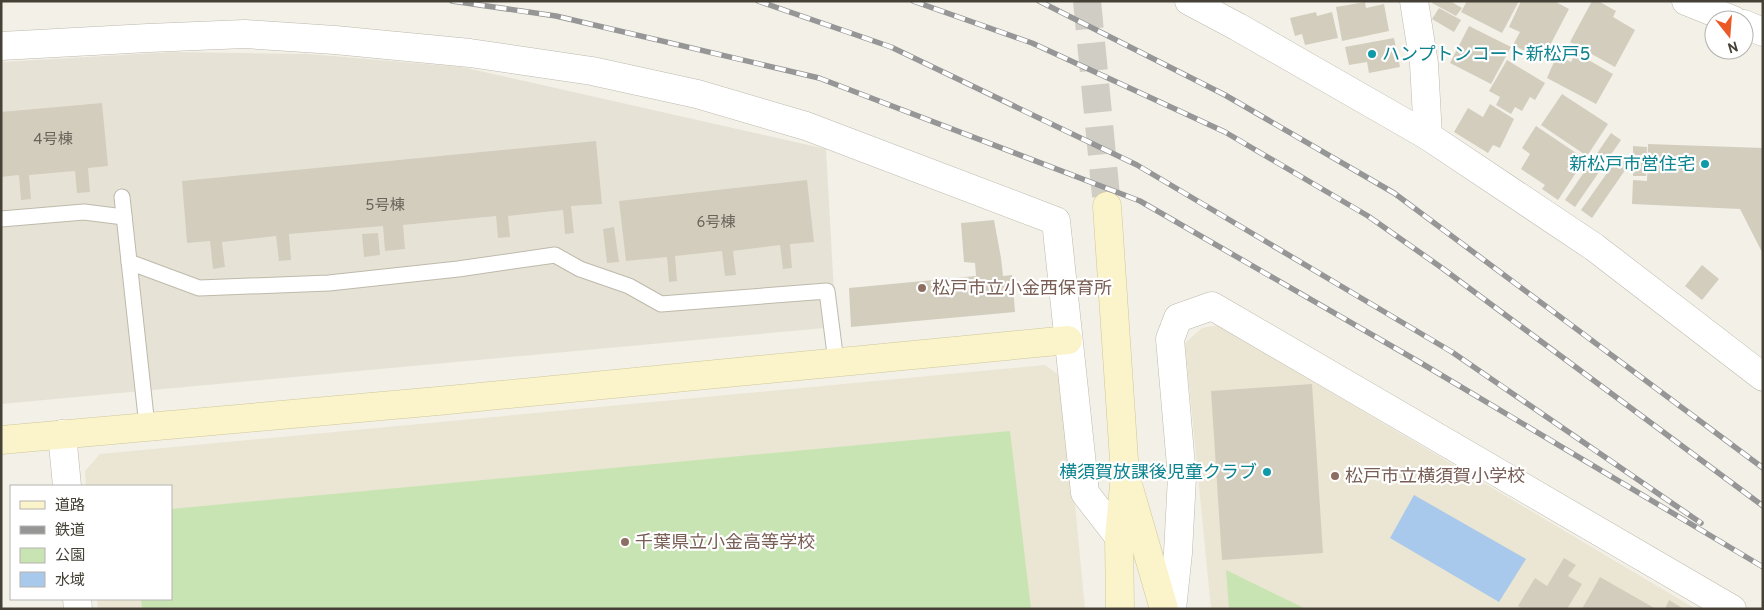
<svg xmlns="http://www.w3.org/2000/svg" width="1764" height="610" font-family="Overpass,'Noto Sans JP',sans-serif">
  <rect width="100%" height="100%" fill="#f3f0e8"/>
  <path fill="#e6e3d6" d="M173 52 309 54 462 67 826 149 836 327 1 404V62Z"/>
  <g fill="#ebe6d3">
    <path d="M1218 325 1696 609H1211L1185 343 1202 328Z"/>
    <path d="M1045 365 1063 378 1085 609H98L97 599H171V486H86L85 471 100 454Z"/>
  </g>
  <g fill="#c9e4b3">
    <path d="M1010 431 1031 609H142L141 599H171V509Z"/>
    <path d="M1226 570 1306 609H1229Z"/>
  </g>
  <path fill="#a8c9eb" d="M1414 495 1526 559 1499 602 1390 538Z"/>
  <g fill="#d3cdbe">
    <path d="M1433 1H1450L1462 8 1456 16 1432 3Z"/>
    <path d="M1467 1H1519L1502 33 1461 12Z"/>
    <path d="M1521 1H1554L1569 9 1547 51 1541 48 1537 57 1513 45 1520 32 1509 27Z"/>
    <path d="M1592 1H1598L1616 11 1613 17 1635 30 1615 67 1570 42Z"/>
    <path d="M1365 2 1366 8 1384 4 1389 31 1342 41 1336 7Z"/>
    <path d="M1439 8 1461 20 1454 32 1432 19Z"/>
    <path d="M1316 12 1317 16 1332 12 1338 38 1305 45 1302 34 1295 36 1290 18Z"/>
    <path d="M1469 26 1511 47 1491 84 1450 63Z"/>
    <path d="M1394 38 1400 67 1369 73 1367 62 1349 65 1345 47Z"/>
    <path d="M1576 53 1613 74 1596 104 1547 78 1557 55 1571 62Z"/>
    <path d="M1507 60 1545 83 1535 100 1530 97 1522 111 1515 107 1511 114 1496 105 1500 97 1489 91Z"/>
    <path d="M1562 94 1608 124 1587 156 1541 125Z"/>
    <path d="M102 103 108 166 88 168 90 192 77 193 75 171 29 175 31 199 21 200 19 175 1 177V112Z"/>
    <path d="M1490 104 1514 119 1500 148 1493 145 1488 153 1454 132 1468 108 1483 117Z"/>
    <path d="M1536 126 1585 159 1558 200 1542 189 1545 185 1521 169 1530 154 1522 148Z"/>
    <path d="M1611 133 1621 140 1575 207 1565 200Z"/>
    <path d="M596 141 602 204 571 206 574 233 565 234 563 210 508 216 510 237 498 238 496 216 403 225 405 249 385 251 383 226 289 234 291 260 279 261 276 236 222 242 225 267 213 269 210 241 187 243 182 181Z"/>
    <path d="M1648 144 1763 148V254L1740 209 1632 204 1633 180 1647 181Z"/>
    <path d="M1633 146 1647 147 1646 176H1633Z"/>
    <path d="M1619 156 1630 163 1592 218 1581 210Z"/>
    <path d="M807 180 814 242 790 244 792 268 783 269 780 245 733 251 736 275 725 276 722 251 675 256 677 281 669 282 667 257 626 261 619 201Z"/>
    <path d="M994 220 1001 258 1003 276 1012 275 1015 312 851 327 849 288 976 276 975 263 964 262 961 223Z"/>
    <path d="M614 227 619 262 607 263 603 229Z"/>
    <path d="M378 233 380 255 364 257 362 234Z"/>
    <path d="M1702 265 1719 279 1702 300 1685 286Z"/>
    <path d="M1312 384 1323 553 1222 560 1211 391Z"/>
    <path d="M1564 558 1576 565 1568 576 1582 584 1567 609H1523L1518 606 1535 578 1547 586Z"/>
    <path d="M1600 577 1656 609H1582Z"/>
    <path d="M1669 600 1684 609H1665Z"/>
  </g>
  <g fill="none" stroke-linecap="round" stroke-linejoin="round">
    <path stroke="#d0cdc5" stroke-width="28" stroke-dasharray="28 14" stroke-linecap="butt" d="M1087 1 1107 206"/>
    <g stroke="#bdb9ab" stroke-width="17">
      <g id="lane">
        <path d="M122 197 147 426"/>
        <path d="M1 219 84 212 124 217"/>
        <path d="M129 262 199 288 329 283 458 269 555 255 580 269 629 286 661 304 827 291 836 362"/>
      </g>
    </g>
    <g stroke="#bdb9ab" stroke-width="29">
      <g id="street">
        <path d="M1189 1 1238 27 1428 136 1594 247 1763 377"/>
        <path d="M1414 1 1424 64 1428 136"/>
        <path d="M1686 1 1733 20"/>
        <path d="M1744 24 1763 32"/>
        <path d="M1 46 148 38 245 34 335 40 470 53 592 71 697 94 806 126 1056 221 1085 493 1119 537"/>
        <path d="M62 434 67 486"/>
        <path d="M77 599 78 609"/>
        <path d="M1172 609 1178 553 1182 477 1170 339 1178 318 1212 306 1732 609"/>
      </g>
    </g>
    <g stroke="#cfc79a" stroke-width="29">
      <g id="secondary">
        <path d="M1107 206 1125 475 1119 537 1120 609"/>
        <path d="M1 440 438 401 1068 340"/>
        <path d="M1129 488 1164 609"/>
      </g>
    </g>
    <use href="#lane" stroke="#fff" stroke-width="15"/>
    <use href="#street" stroke="#fff" stroke-width="28"/>
    <use href="#secondary" stroke="#fbf4ca" stroke-width="28"/>
    <g stroke="#969696" stroke-width="5.5">
      <g id="rail">
        <path d="M452 1 556 16 819 78 1140 201 1421 363 1763 567"/>
        <path d="M758 1 891 47 1137 165 1452 352 1701 523"/>
        <path d="M913 1 1032 43 1225 132 1368 216 1442 268 1763 506"/>
        <path d="M1039 1 1225 95 1394 193 1763 468"/>
      </g>
    </g>
    <use href="#rail" stroke="#fff" stroke-width="4" stroke-dasharray="11" stroke-linecap="butt"/>
  </g>
  <g fill="#0f9aa8" stroke="#fff" stroke-width="2">
    <circle cx="1372" cy="54" r="5"/>
    <circle cx="1705" cy="164" r="5"/>
    <circle cx="1267" cy="472" r="5"/>
  </g>
  <g fill="#8d6e63" stroke="#fff" stroke-width="2">
    <circle cx="922" cy="288" r="5"/>
    <circle cx="1335" cy="476" r="5"/>
    <circle cx="625" cy="542" r="5"/>
  </g>
  <g text-anchor="middle" stroke-width="4.5" stroke-linejoin="round" paint-order="stroke">
    <g font-size="15" fill="#686459">
      <text x="53" y="144">4号棟</text>
      <text x="385" y="210">5号棟</text>
      <text x="716" y="227">6号棟</text>
    </g>
    <g font-size="18" fill="#0d838f" stroke="#fff" text-anchor="end">
      <text x="1382" y="60" text-anchor="start">ハンプトンコート新松戸5</text>
      <text x="1695" y="170">新松戸市営住宅</text>
      <text x="1257" y="478">横須賀放課後児童クラブ</text>
    </g>
    <g font-size="18" fill="#785e54" stroke="#fff" text-anchor="start">
      <text x="932" y="294">松戸市立小金西保育所</text>
      <text x="1345" y="482">松戸市立横須賀小学校</text>
      <text x="635" y="548">千葉県立小金高等学校</text>
    </g>
  </g>
  <rect width="1764" height="610" fill="none" stroke="#454137" stroke-width="5"/>
  <rect x="10" y="485" width="162" height="115" fill="#ffffff" stroke="#b5b3af"/>
  <rect x="20" y="501" width="25" height="8" fill="#fbf4ca" stroke="#b5b3af"/>
  <text x="55" y="510" font-size="15" fill="#454137">道路</text>
  <rect x="20" y="526" width="25" height="8" fill="#969696" stroke="#b5b3af"/>
  <text x="55" y="535" font-size="15" fill="#454137">鉄道</text>
  <rect x="20" y="548" width="25" height="15" fill="#c9e4b3" stroke="#b5b3af"/>
  <text x="55" y="560" font-size="15" fill="#454137">公園</text>
  <rect x="20" y="572" width="25" height="15" fill="#a8c9eb" stroke="#b5b3af"/>
  <text x="55" y="585" font-size="15" fill="#454137">水域</text>
  <g transform="translate(1729 35) rotate(163)"><circle r="24" fill="#ffffff" stroke="#b5b3af"/>
  <path d="M0-4L9 19L0 12L-9 19Z" fill="#eb5927"/>
  <text y="-8" font-size="14" font-weight="bold" text-anchor="middle" fill="#454137">N</text>
  </g>
</svg>
